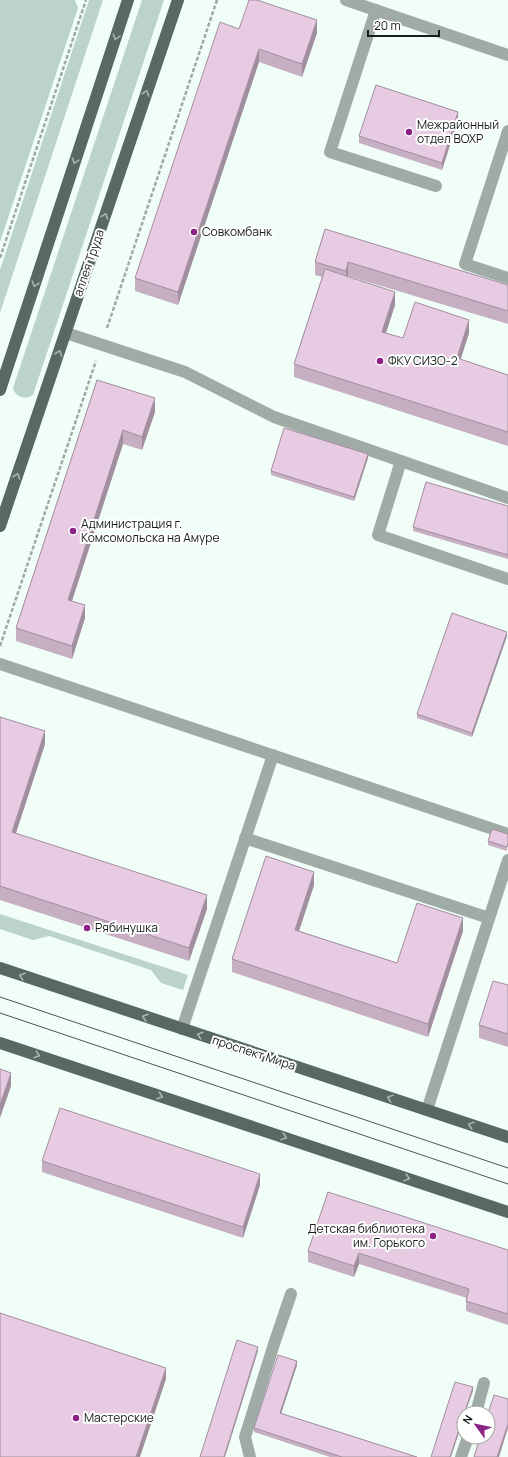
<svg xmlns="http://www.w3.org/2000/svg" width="508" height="1457" font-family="Manrope,sans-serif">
  <rect width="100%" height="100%" fill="#f0fef7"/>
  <g fill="#bbd3c8">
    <path d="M0 0H75L78 8 0 242Z"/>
    <path d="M89 0H103L0 313V270Z"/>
    <path d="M142 0H164L33 395C25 400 16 398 13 388Z"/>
    <path d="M0 914 188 975 183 990 161 983 151 970 49 936 33 940 0 929Z"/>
  </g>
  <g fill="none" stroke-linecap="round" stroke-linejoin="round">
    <g stroke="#9eaaa4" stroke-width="2.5" stroke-dasharray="4 2" stroke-linecap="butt">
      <path d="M0 258 86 0"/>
      <path d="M107 328 217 0"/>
      <path d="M0 646 96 361"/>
    </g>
    <g stroke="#a1aba6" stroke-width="12">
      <path d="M346 0 508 55"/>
      <path d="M376 10 330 152 436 186"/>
      <path d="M508 131 465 264 508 278"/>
      <path d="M66 333 185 372 274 417 508 498"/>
      <path d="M401 461 378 535 508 579"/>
      <path d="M0 664 508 834"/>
      <path d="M245 838 489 918"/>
      <path d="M182 1029 273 755"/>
      <path d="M427 1110 508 860"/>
      <path d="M476 1413 484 1383"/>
      <path d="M250 1457 245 1437 274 1344 291 1294"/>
      <path d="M461 1457 468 1437"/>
    </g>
    <g stroke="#586961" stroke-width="12">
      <path d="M0 390 128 0"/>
      <path d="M0 526 178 0"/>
      <path d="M0 968 508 1137"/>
      <path d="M0 1043 508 1212"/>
    </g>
    <g stroke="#4c5752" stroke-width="1">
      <path d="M0 997 508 1168"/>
      <path d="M0 1013 508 1184"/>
    </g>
  </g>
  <g fill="#c6afc2">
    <path d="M239 29 317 33 302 77 259 62 178 305 135 291V278Z"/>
    <path d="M458 120 442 170 359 143V136Z"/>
    <path d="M325 229 508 285V324L348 276V277L395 305 386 333 403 338 469 333 460 359 508 375V446L294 377V364L322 277 315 275V262Z"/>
    <path d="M97 380 155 412 142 450 123 444 72 601 85 618 72 659 16 641V628Z"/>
    <path d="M368 458 354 501 271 475V471Z"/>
    <path d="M508 506V559L413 531V527Z"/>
    <path d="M507 636 472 737 417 718V714Z"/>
    <path d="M0 717 45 744 16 833 207 909 189 961 0 900Z"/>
    <path d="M508 834 507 851 488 845V841Z"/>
    <path d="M314 885 299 931 397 963 463 931 428 1037 232 972V959Z"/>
    <path d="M508 985V1047L479 1038V1025Z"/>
    <path d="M42 1161 260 1185 243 1238 42 1172Z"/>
    <path d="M508 1250V1325L466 1311V1301L467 1298 359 1264 354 1277 308 1262V1251Z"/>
    <path d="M297 1365 281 1413 417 1457H330L254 1432V1428Z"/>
  </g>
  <g fill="#a18e9e">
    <path d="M317 20V33L302 77V64Z"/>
    <path d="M259 49V62L178 305V292Z"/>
    <path d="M458 112V120L442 170V163Z"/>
    <path d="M348 262V276L346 284V271Z"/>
    <path d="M395 292V305L382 345V332Z"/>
    <path d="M469 320V333L457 371V358Z"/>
    <path d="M155 398V412L142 450V437Z"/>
    <path d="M123 430V444L68 613V600Z"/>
    <path d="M368 454V458L354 501V497Z"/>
    <path d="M85 605V618L72 659V646Z"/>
    <path d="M507 632V636L472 737V733Z"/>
    <path d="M45 731V744L12 845V832Z"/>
    <path d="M314 872V885L295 943V930Z"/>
    <path d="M207 895V909L189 961V948Z"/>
    <path d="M463 918V931L428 1037V1024Z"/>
    <path d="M11 1073V1086L0 1118V1105Z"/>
    <path d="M260 1174V1185L243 1238V1227Z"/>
    <path d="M359 1253V1264L354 1277V1266Z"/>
    <path d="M258 1347V1351L225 1457H224Z"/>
    <path d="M297 1361V1365L280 1417V1413Z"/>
    <path d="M166 1368V1379L140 1457H136Z"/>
    <path d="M473 1387V1391L465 1413H464Z"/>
    <path d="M464 1413V1417L451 1457H450Z"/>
    <path d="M508 1424V1428L499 1457H497Z"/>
  </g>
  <g fill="#e6cbe2" stroke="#a18e9e">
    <path d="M249 0H257L317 20 302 64 259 49 178 292 135 278 220 22 239 29Z"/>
    <path d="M376 85 458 112 442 163 359 136Z"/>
    <path d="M325 229 508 285V311L348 262 346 271 315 262Z"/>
    <path d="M325 269 395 292 382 332 403 338 415 302 469 320 457 358 508 375V432L294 364Z"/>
    <path d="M97 380 155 398 142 437 123 430 68 600 85 605 72 646 16 628Z"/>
    <path d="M284 428 368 454 354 497 271 471Z"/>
    <path d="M426 482 508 506V555L413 527Z"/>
    <path d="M452 613 507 632 472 733 417 714Z"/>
    <path d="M0 717 45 731 12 832 207 895 189 948 0 886Z"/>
    <path d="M492 829 508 834V842L507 847 488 841Z"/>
    <path d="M266 856 314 872 295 930 397 963 417 903 463 918 428 1024 232 959Z"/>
    <path d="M493 981 508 985V1034L479 1025Z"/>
    <path d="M0 1069 11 1073 0 1105Z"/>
    <path d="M60 1108 260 1174 243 1227 42 1161Z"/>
    <path d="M328 1192 508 1250V1314L466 1301 469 1289 359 1253 354 1266 308 1251Z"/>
    <path d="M0 1313 166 1368 136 1457H0Z"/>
    <path d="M237 1340 258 1347 224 1457H200Z"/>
    <path d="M278 1355 297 1361 280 1413 417 1457H342L254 1428Z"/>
    <path d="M455 1382 473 1387 450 1457H431Z"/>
    <path d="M494 1395 508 1399V1424L497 1457H474L480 1437H488V1413Z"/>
  </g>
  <defs><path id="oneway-chevron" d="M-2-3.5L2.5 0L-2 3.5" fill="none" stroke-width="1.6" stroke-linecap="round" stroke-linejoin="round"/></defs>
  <g stroke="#acb4b0">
    <use href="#oneway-chevron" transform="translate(116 37) rotate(108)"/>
    <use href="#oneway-chevron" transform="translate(146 93) rotate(-71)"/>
    <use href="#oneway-chevron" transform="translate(75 161) rotate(108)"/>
    <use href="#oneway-chevron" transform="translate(105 216) rotate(-71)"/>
    <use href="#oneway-chevron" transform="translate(35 284) rotate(108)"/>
    <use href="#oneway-chevron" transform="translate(59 353) rotate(-71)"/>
    <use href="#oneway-chevron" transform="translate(17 476) rotate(-71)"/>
    <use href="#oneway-chevron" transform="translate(22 976) rotate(-162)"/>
    <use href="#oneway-chevron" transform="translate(145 1017) rotate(-162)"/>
    <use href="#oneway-chevron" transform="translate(200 1035) rotate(-162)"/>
    <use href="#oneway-chevron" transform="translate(37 1055) rotate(18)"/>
    <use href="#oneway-chevron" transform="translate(160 1096) rotate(18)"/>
    <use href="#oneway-chevron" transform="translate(390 1098) rotate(-162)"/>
    <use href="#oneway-chevron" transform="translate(471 1125) rotate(-162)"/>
    <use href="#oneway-chevron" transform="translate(284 1137) rotate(18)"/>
    <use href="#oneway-chevron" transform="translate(407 1178) rotate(18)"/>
  </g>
  <g fill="#8d2286" stroke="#fff" stroke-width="1.5">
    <circle cx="409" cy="132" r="4"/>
    <circle cx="194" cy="232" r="4"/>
    <circle cx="380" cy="361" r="4"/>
    <circle cx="73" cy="531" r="4"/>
    <circle cx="87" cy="928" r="4"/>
    <circle cx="433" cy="1236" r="4"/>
    <circle cx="76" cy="1418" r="4"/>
  </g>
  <g text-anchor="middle" stroke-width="4" stroke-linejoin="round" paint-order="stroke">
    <g font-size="12" fill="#161f1b" stroke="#fff" text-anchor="start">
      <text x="417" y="129">Межрайонный<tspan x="417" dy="14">отдел ВОХР</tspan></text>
      <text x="202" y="236">Совкомбанк</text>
      <text x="388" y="365">ФКУ СИЗО-2</text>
      <text x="81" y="528">Администрация г.<tspan x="81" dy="14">Комсомольска на Амуре</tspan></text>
      <text x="95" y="932">Рябинушка</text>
      <text x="425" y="1233" text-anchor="end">Детская библиотека<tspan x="425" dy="14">им. Горького</tspan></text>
      <text x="84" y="1422">Мастерские</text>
    </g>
    <g font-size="12" fill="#161f1b" stroke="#fff">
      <text transform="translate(89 263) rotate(-71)" y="4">аллея Труда</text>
      <text transform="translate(254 1053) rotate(18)" y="4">проспект Мира</text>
    </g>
  </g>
  <g transform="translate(476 1425) rotate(303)"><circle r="19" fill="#ffffff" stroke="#a2a5a4"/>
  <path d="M0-3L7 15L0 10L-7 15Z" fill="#8d2286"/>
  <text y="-6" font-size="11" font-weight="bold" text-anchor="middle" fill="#161f1b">N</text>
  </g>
  <path d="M368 30v6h71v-6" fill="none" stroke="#161f1b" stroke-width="2"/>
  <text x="374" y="30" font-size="12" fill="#161f1b" stroke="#ffffff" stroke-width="3" paint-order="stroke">20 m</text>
</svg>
